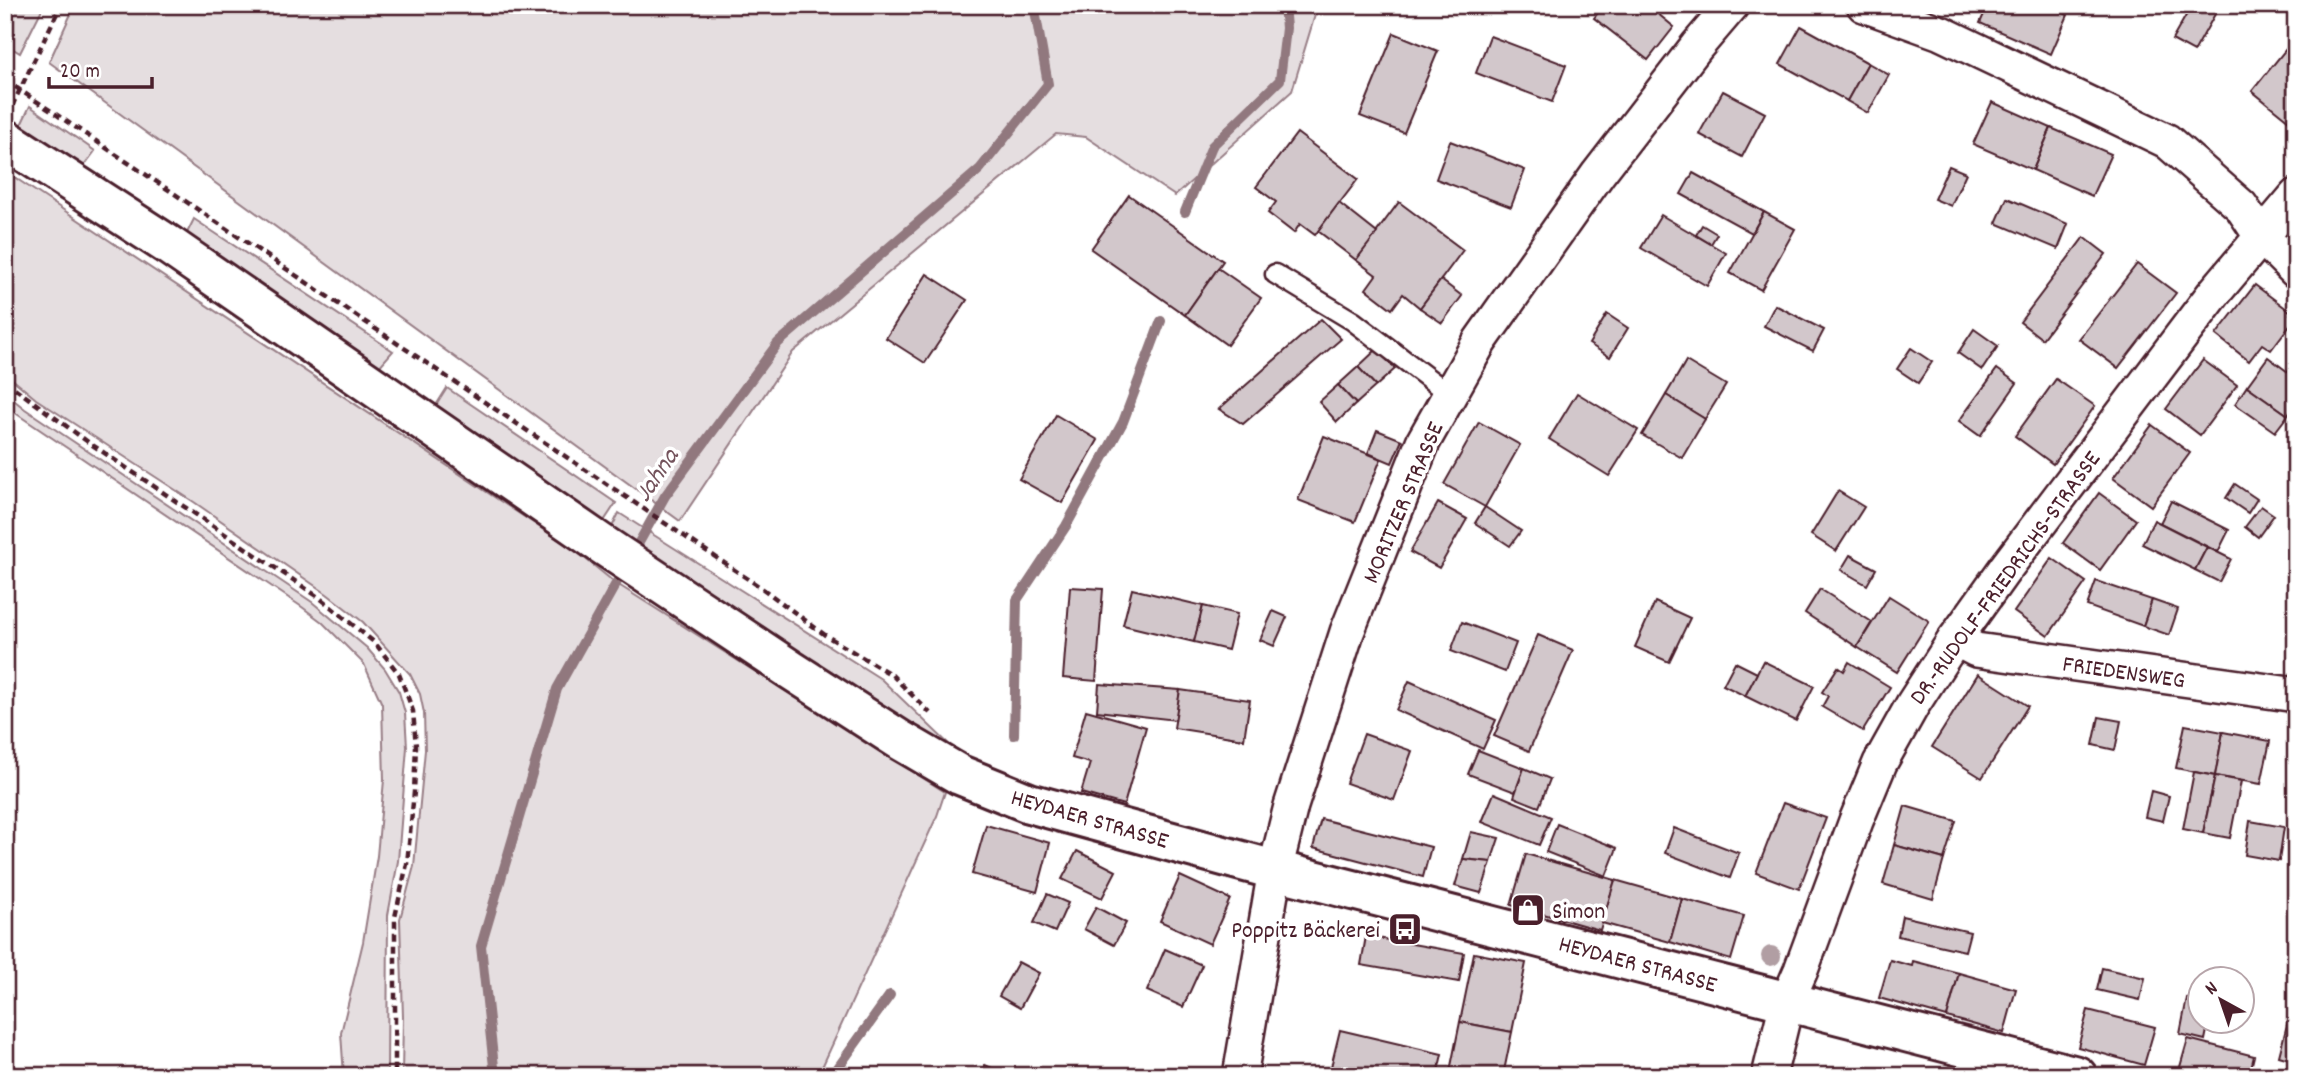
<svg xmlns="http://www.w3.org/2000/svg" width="2301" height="1081" font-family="Dekko,sans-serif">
  <rect width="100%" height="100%" fill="#fff"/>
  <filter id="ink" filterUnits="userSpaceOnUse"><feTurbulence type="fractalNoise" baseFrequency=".0143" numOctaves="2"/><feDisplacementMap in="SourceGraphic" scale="14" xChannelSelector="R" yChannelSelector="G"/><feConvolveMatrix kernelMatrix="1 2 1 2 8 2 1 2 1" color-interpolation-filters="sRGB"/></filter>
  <g filter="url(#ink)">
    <g fill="#e5dee0" stroke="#987e86" stroke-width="2">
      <path d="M5 5H44L20 53 5 44Z"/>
      <path d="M75 5H1318L1292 91 1175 196 1086 137 1056 134 793 352 680 521 49 62Z"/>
      <path d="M30 106 95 151 84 166 21 125Z"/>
      <path d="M5 171 577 552 614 582 945 792 937 816 818 1076H402L403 1017 400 919 414 866 425 750 424 713 420 694 410 674 363 622 327 594 194 502 36 399 5 373Z"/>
      <path d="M194 219 393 351 379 367 326 335 186 235Z"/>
      <path d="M447 388 616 503 604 521 435 407Z"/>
      <path d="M5 393 25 409 312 602 367 648 385 669 399 692 405 713 407 747 398 861 388 915 387 1076H344L341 1033 363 942 377 856 384 780 382 704 364 664 322 622 302 607 5 406Z"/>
      <path d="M619 513 881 679 953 748 951 755 611 529Z"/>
    </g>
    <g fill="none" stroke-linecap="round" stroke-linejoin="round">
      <g stroke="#91787e" stroke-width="10">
        <path d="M1185 212 1212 146 1280 80 1286 28 1284 5"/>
        <path d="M1014 735 1017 600 1066 526 1123 422 1161 321"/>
        <path d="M495 1076 481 946 557 689 665 496 778 343 980 169 1048 84 1034 5"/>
        <path d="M832 1076 890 995"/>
      </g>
    </g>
    <g fill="#d2c7cb" stroke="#4a1f2b" stroke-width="2">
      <path d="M1604 5H1647L1674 27 1648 60 1594 18Z"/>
      <path d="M1988 5H2046L2068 15 2051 54 1980 23Z"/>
      <path d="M2192 5H2220L2194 52 2172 40Z"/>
      <path d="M1801 26 1868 63 1847 101 1780 64Z"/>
      <path d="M1394 33 1438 51 1404 133 1360 116Z"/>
      <path d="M1490 36 1566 65 1552 102 1476 73Z"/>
      <path d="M2286 49 2296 56 2295 126 2252 91Z"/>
      <path d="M1868 63 1889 75 1868 113 1847 101Z"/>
      <path d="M1723 91 1765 113 1742 157 1699 134Z"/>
      <path d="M1992 102 2051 128 2033 170 1973 144Z"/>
      <path d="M2051 128 2111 154 2092 196 2033 170Z"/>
      <path d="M1297 133 1358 179 1315 235 1300 224 1294 233 1268 213 1276 202 1256 187Z"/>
      <path d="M1450 141 1525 170 1511 207 1436 179Z"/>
      <path d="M1949 166 1966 173 1951 206 1934 199Z"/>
      <path d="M1693 173 1764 212 1752 233 1681 194Z"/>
      <path d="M1129 195 1223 261 1185 315 1091 249Z"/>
      <path d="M2007 198 2068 224 2058 249 1996 223Z"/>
      <path d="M1399 202 1463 250 1420 308 1403 294 1392 309 1366 289 1376 275 1356 260Z"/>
      <path d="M1339 203 1377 233 1356 260 1318 231Z"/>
      <path d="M1764 212 1795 229 1761 290 1730 273Z"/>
      <path d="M1661 215 1726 253 1707 286 1641 248Z"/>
      <path d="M1702 225 1717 234 1711 244 1696 235Z"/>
      <path d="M2084 237 2106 254 2042 339 2020 322Z"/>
      <path d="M2137 264 2176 293 2118 368 2079 339Z"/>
      <path d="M1218 268 1261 298 1227 345 1185 315Z"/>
      <path d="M927 274 967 300 925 363 886 338Z"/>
      <path d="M1441 280 1462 296 1442 323 1420 308Z"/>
      <path d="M2255 285 2291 312 2290 314 2295 318 2271 350 2262 344 2249 361 2216 335Z"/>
      <path d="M1775 305 1824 330 1813 351 1764 326Z"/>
      <path d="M1607 314 1628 328 1610 357 1589 344Z"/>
      <path d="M1321 319 1341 339 1243 424 1219 409Z"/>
      <path d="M1974 329 1998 346 1982 370 1958 353Z"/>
      <path d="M1911 348 1932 362 1918 383 1897 369Z"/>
      <path d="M1377 349 1395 369 1376 386 1358 367Z"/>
      <path d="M2268 357 2296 378V404L2288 415 2247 386Z"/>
      <path d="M2203 360 2237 385 2200 435 2166 409Z"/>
      <path d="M1686 361 1726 385 1705 419 1666 395Z"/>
      <path d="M1358 367 1376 386 1356 404 1338 385Z"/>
      <path d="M1997 369 2017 383 1980 436 1959 421Z"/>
      <path d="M2056 379 2095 406 2053 464 2015 436Z"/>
      <path d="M1338 385 1356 404 1337 422 1319 402Z"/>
      <path d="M2247 386 2288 415 2275 432 2235 404Z"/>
      <path d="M1577 393 1638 430 1609 476 1549 439Z"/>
      <path d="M1666 395 1705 419 1682 458 1642 435Z"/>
      <path d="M1056 415 1098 440 1062 503 1019 479Z"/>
      <path d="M1479 422 1520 445 1485 507 1444 484Z"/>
      <path d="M2152 425 2190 453 2151 506 2113 478Z"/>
      <path d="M1377 430 1402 440 1392 463 1368 453Z"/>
      <path d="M1324 436 1381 459 1355 522 1298 500Z"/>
      <path d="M2235 484 2257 499 2248 513 2226 498Z"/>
      <path d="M1838 491 1864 507 1836 551 1811 535Z"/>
      <path d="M2099 493 2136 520 2100 570 2063 543Z"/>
      <path d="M2171 501 2229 530 2218 552 2160 523Z"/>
      <path d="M1438 503 1467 519 1439 568 1410 552Z"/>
      <path d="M2261 506 2274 515 2258 537 2245 527Z"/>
      <path d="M1485 507 1521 531 1510 546 1475 523Z"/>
      <path d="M2154 520 2207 547 2195 570 2142 544Z"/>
      <path d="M2207 547 2231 559 2219 582 2195 570Z"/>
      <path d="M1850 555 1876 569 1867 585 1841 570Z"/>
      <path d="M2052 558 2086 582 2048 636 2014 612Z"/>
      <path d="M2096 581 2152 600 2143 626 2087 606Z"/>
      <path d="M1070 587 1103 589 1096 681 1063 678Z"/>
      <path d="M1132 589 1203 606 1194 642 1123 625Z"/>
      <path d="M1820 589 1872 622 1857 647 1805 613Z"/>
      <path d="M1889 596 1929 621 1897 672 1857 647Z"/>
      <path d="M2152 600 2178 609 2169 635 2143 626Z"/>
      <path d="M1655 602 1690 618 1669 662 1635 647Z"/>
      <path d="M1203 606 1237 614 1228 650 1194 642Z"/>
      <path d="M1273 611 1287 617 1274 646 1260 640Z"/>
      <path d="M1462 622 1516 643 1505 672 1451 651Z"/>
      <path d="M1538 635 1573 650 1529 751 1494 736Z"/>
      <path d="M1763 661 1814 686 1796 721 1745 696Z"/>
      <path d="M1735 662 1757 673 1745 696 1723 685Z"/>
      <path d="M1849 662 1890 687 1863 731 1822 707 1828 696 1822 692 1838 667 1844 671Z"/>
      <path d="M1978 674 2028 706 1982 778 1932 747Z"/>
      <path d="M1409 681 1496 720 1483 749 1396 710Z"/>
      <path d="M1099 684 1180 690 1176 720 1097 711Z"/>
      <path d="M1180 690 1250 700 1244 739 1174 728Z"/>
      <path d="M1086 710 1146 727 1124 805 1081 793 1090 763 1072 758Z"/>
      <path d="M2099 717 2121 721 2115 750 2093 745Z"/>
      <path d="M2185 725 2223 732 2215 776 2176 768Z"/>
      <path d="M2223 732 2270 741 2261 784 2215 776Z"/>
      <path d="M1364 734 1412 751 1394 800 1346 783Z"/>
      <path d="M1478 750 1524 768 1515 792 1468 774Z"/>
      <path d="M1524 768 1550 779 1539 807 1514 797Z"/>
      <path d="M2194 772 2215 776 2203 833 2183 829Z"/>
      <path d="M2215 776 2241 781 2230 838 2203 833Z"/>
      <path d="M2151 791 2169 796 2163 821 2145 817Z"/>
      <path d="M1494 793 1551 817 1539 845 1482 822Z"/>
      <path d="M1783 803 1826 818 1799 889 1756 873Z"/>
      <path d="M1905 806 1956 821 1944 859 1894 845Z"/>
      <path d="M1321 819 1431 847 1423 877 1313 848Z"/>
      <path d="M2250 821 2284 827 2279 861 2245 855Z"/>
      <path d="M1557 824 1617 848 1606 876 1546 852Z"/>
      <path d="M986 825 1050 843 1037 892 972 874Z"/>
      <path d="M1674 828 1739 853 1730 878 1665 853Z"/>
      <path d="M1471 832 1499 838 1491 862 1463 859Z"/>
      <path d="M1894 845 1944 859 1933 899 1883 884Z"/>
      <path d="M1077 851 1116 871 1102 898 1062 879Z"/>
      <path d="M1526 854 1615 880 1600 930 1511 905Z"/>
      <path d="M1463 859 1491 862 1481 893 1455 886Z"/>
      <path d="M1180 876 1230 899 1210 944 1160 921Z"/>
      <path d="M1615 880 1682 899 1670 942 1602 923Z"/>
      <path d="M1047 894 1068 903 1055 932 1034 923Z"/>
      <path d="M1682 899 1744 916 1731 960 1670 942Z"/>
      <path d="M1096 907 1126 923 1114 945 1084 929Z"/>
      <path d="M1902 916 1970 932 1965 951 1898 936Z"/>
      <path d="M1366 936 1464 953 1459 982 1361 965Z"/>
      <path d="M1165 949 1202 965 1183 1007 1147 991Z"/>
      <path d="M1474 953 1526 963 1512 1032 1460 1022Z"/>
      <path d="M1890 960 1912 966 1913 961 1959 973 1947 1017 1879 998Z"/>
      <path d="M1018 962 1039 973 1020 1008 999 996Z"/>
      <path d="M2102 968 2145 978 2140 1000 2097 990Z"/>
      <path d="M1959 973 2016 989 2004 1033 1947 1017Z"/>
      <path d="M2294 997 2296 998V1061L2279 1056Z"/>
      <path d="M2187 998 2200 1001V1021H2209L2205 1040 2180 1034Z"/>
      <path d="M2088 1010 2155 1027 2144 1065 2078 1047Z"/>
      <path d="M1460 1022 1512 1032 1503 1076H1449Z"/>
      <path d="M1340 1030 1442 1054 1437 1076 1329 1075Z"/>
      <path d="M2188 1039 2254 1056 2249 1076 2178 1074Z"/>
      <path d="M985 1065 1010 1076H981Z"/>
    </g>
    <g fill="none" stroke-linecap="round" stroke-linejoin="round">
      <g stroke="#4a1f2b" stroke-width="23">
        <path id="lane" d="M1275 274 1353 321 1449 394"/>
      </g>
      <g stroke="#4a1f2b" stroke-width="38">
        <g id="street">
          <path d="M1864 5 1941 33 2167 141 2241 206 2261 236 2296 271"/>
          <path d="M1955 639 1976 650 2296 695"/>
          <path d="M1240 1076 1275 870 1291 806 1347 632 1423 442 1480 341 1598 174 1697 46 1732 5"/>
          <path d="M1769 1076 1787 1002 1801 970 1856 821 1880 763 1913 704 1955 639 2005 569 2214 293 2296 196"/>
        </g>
      </g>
      <g stroke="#4a1f2b" stroke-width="44">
        <path id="secondary" d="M5 139 170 246 600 543 791 670 900 740 960 775 1029 803 1275 870 2077 1076"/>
      </g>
      <g stroke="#4a1f2b" stroke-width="4.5" stroke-dasharray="7 5" stroke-linecap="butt">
        <path d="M5 80 763 589 825 635 892 675 930 713"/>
        <path d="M12 106 61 5"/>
        <path d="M5 381 88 442 320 598 375 643 399 674 413 711 416 746 414 792 407 864 395 917V1076"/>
      </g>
      <use href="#lane" stroke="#fff" stroke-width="18"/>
      <use href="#street" stroke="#fff" stroke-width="33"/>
      <use href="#secondary" stroke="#fff" stroke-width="38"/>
    </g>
    <circle fill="#b19ea3" cx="1771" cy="956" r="10"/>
  </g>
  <defs>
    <g id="shop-square" transform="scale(1.75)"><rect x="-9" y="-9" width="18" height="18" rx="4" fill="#4a1f2b" stroke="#fff"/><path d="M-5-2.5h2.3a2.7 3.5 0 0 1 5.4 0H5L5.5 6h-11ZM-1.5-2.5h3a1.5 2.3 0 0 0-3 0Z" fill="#fff"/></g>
    <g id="bus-square" transform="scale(1.75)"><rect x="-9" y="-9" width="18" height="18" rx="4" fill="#4a1f2b" stroke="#fff"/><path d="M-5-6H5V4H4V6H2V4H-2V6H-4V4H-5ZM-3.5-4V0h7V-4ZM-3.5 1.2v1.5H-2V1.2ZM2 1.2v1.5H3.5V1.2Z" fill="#fff"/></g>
  </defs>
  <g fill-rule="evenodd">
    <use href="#shop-square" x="1528" y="910"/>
    <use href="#bus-square" x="1405" y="929"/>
  </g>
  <g text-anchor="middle" stroke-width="7" stroke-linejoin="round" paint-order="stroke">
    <g font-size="24" fill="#4a1f2b" stroke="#fff">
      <text transform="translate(1402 502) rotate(-67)" y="8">MORITZER STRASSE</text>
      <text transform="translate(2004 577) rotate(-54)" y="8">DR.-RUDOLF-FRIEDRICHS-STRASSE</text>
      <text transform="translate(2124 671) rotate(8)" y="8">FRIEDENSWEG</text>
      <text transform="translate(1090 818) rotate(16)" y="8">HEYDAER STRASSE</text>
      <text transform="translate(1638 963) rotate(15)" y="8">HEYDAER STRASSE</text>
    </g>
    <g font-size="24" fill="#4a1f2b" stroke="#fff" text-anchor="start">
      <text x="1552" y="918">Simon</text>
      <text x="1380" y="937" text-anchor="end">Poppitz Bäckerei</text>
    </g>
    <g font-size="26" font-style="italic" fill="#74535c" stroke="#fff">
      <text transform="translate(655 474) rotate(-56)" y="9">Jahna</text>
    </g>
  </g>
  <rect width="2301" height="1081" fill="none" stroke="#fff" stroke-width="28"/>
  <rect x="14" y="14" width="2273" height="1053" fill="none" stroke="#4a1f2b" stroke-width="2.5" filter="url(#ink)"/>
  <g transform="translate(2221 1000) rotate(320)"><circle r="33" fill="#ffffff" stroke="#b7a5aa" stroke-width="2"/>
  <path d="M0-5L12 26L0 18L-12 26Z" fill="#4a1f2b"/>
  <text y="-10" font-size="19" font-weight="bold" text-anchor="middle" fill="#4a1f2b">N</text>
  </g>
  <path d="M49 77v10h103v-10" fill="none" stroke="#4a1f2b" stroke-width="3.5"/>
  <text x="60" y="77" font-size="21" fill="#4a1f2b" stroke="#ffffff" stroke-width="5" paint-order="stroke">20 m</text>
</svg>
